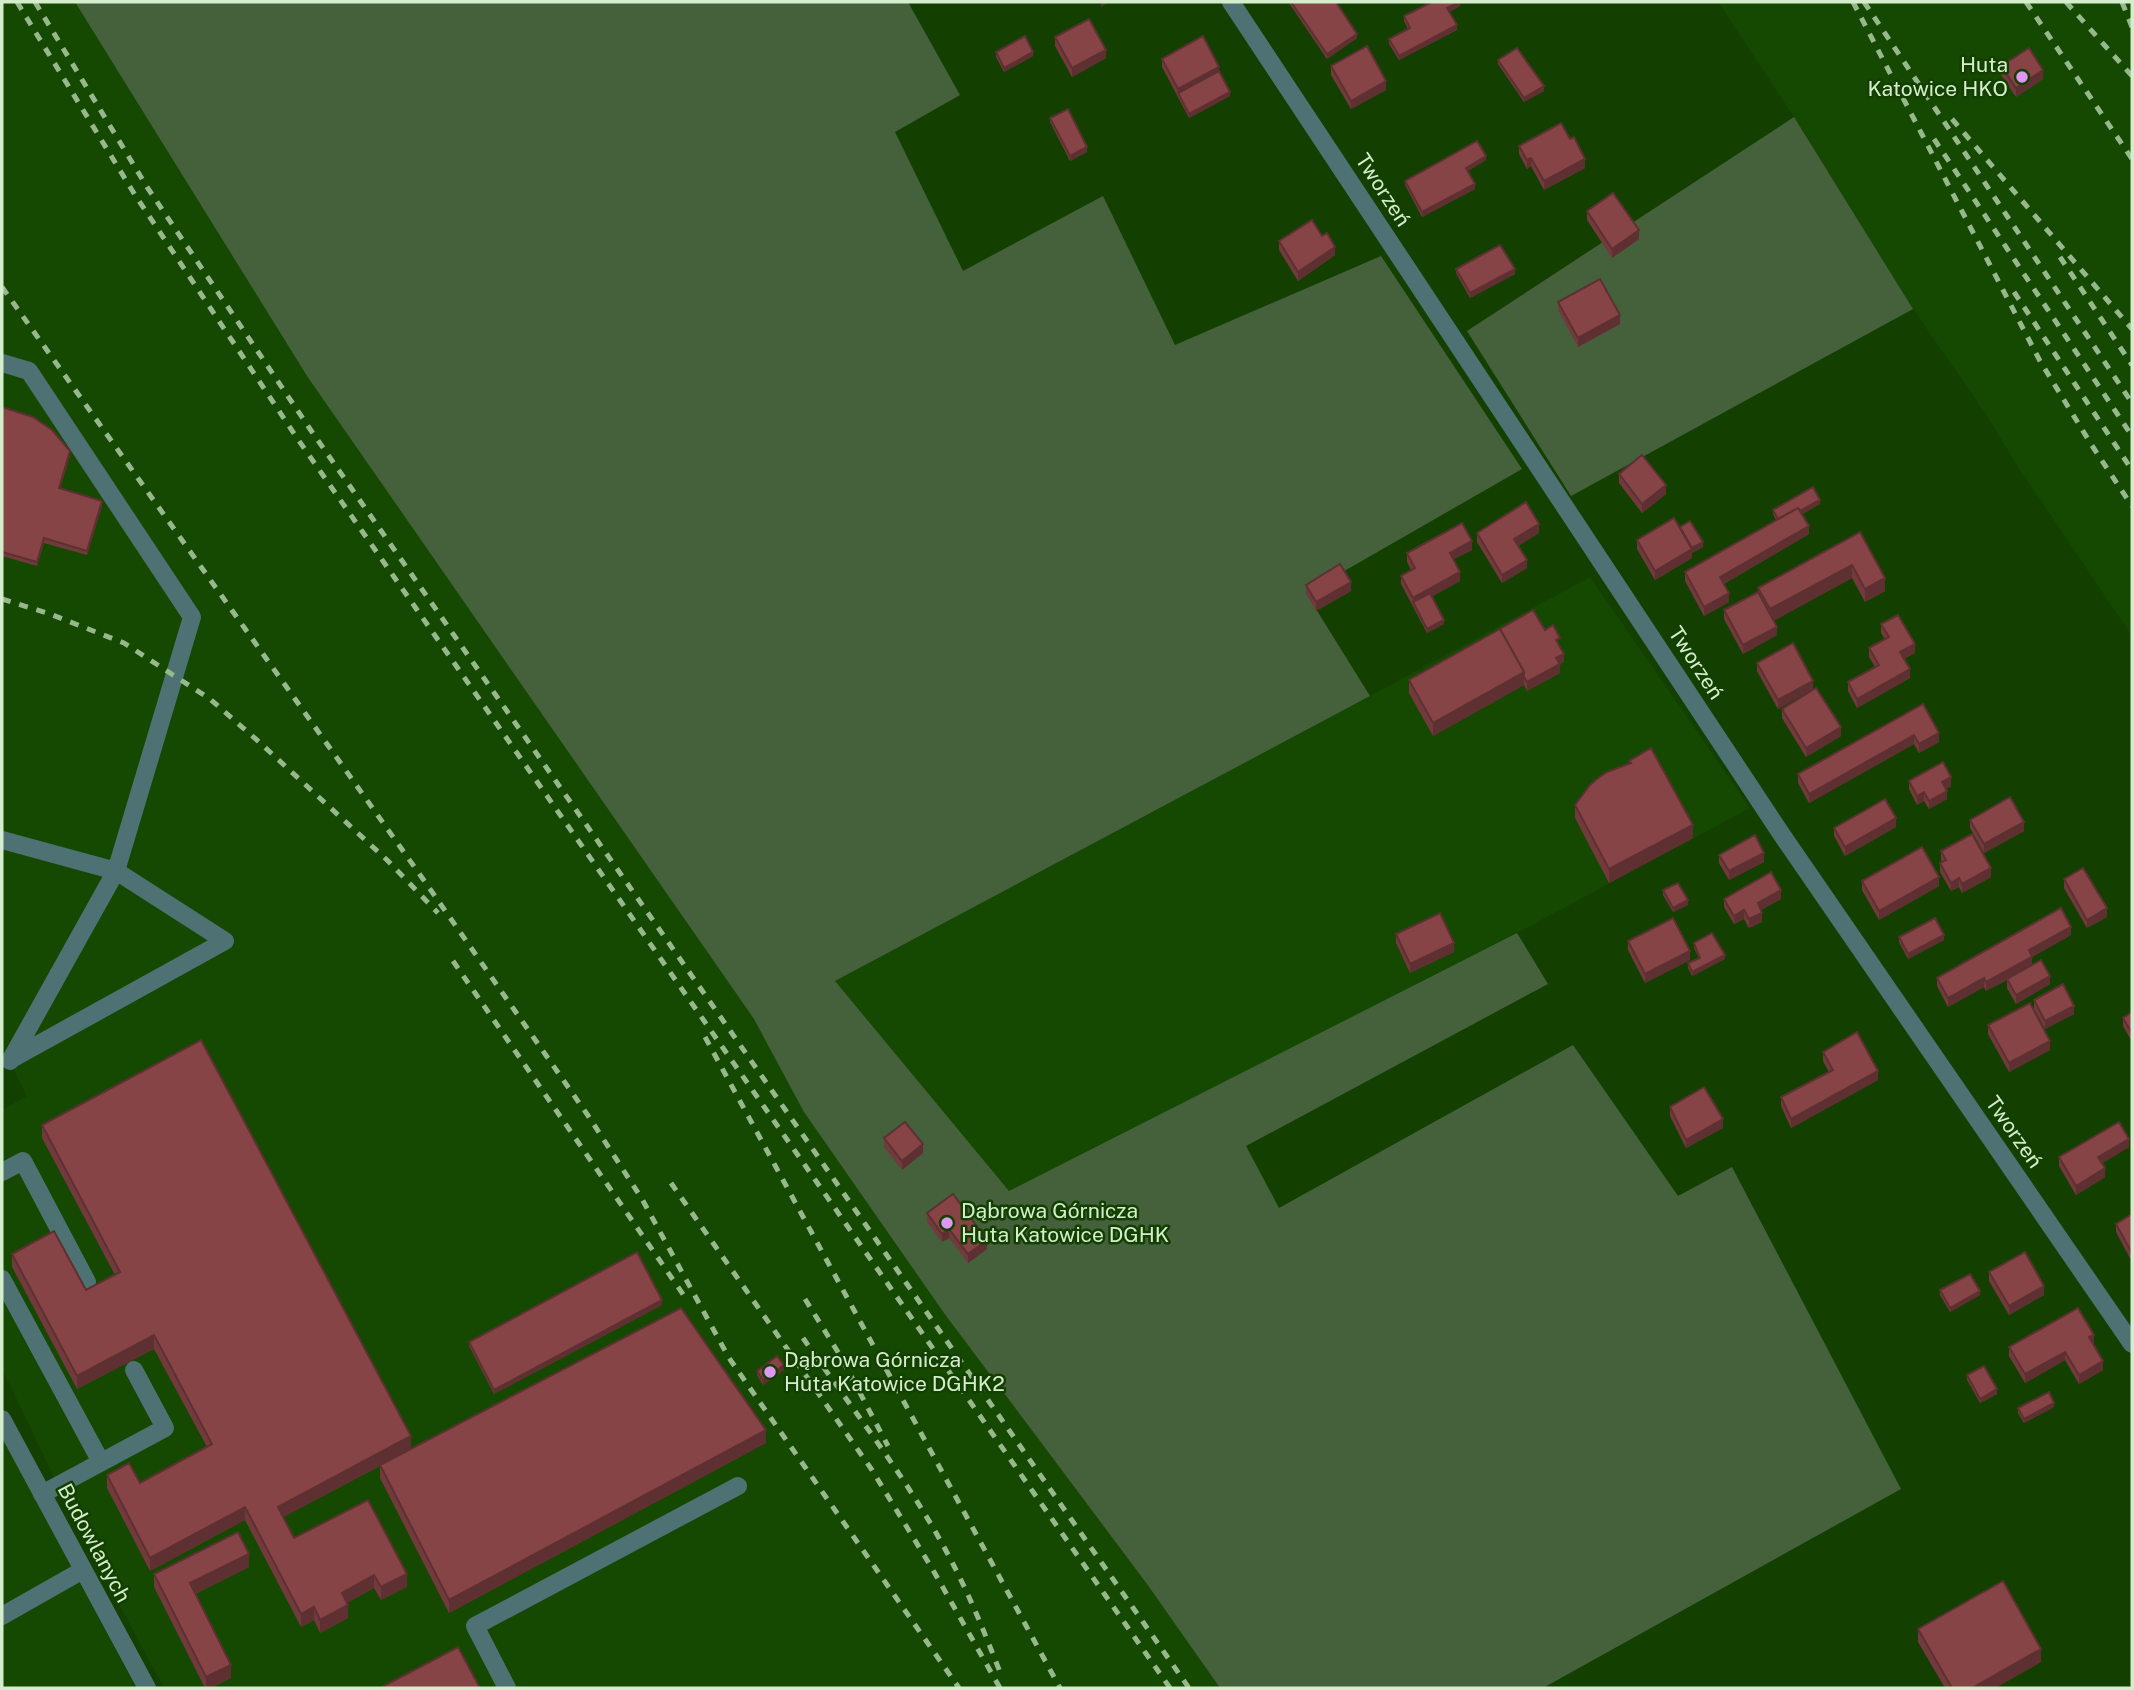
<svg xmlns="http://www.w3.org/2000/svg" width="2134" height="1690" font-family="'Public Sans',sans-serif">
  <rect width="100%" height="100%" fill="#134000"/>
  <g fill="#154800">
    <path d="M2 2H75L307 376 835 981 1370 696 1590 577 1750 808 1517 933 1009 1192 1147 1584 1220 1688H164L75 1522 2 1368V1110L27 1096 2 1046Z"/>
    <path d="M1718 2H2132V636L2015 462 1986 414 1913 309 1794 117Z"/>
    <path d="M2 1436 136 1688H2Z"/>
  </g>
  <g fill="#44613c">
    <path d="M75 2H908L960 95 895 132 963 271 1103 196 1175 345 1381 256 1522 469 1306 593 1370 696 835 981 1009 1191 1517 933 1548 984 1246 1146 1279 1208 1573 1045 1678 1196 1732 1167 1901 1489 1543 1688H1220L1147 1584 944 1313 804 1112 754 1019 307 376Z"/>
    <path d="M1794 117 1913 309 1571 496 1467 331Z"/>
  </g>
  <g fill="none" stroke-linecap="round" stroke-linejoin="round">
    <g stroke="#4e7173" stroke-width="18">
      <path d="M1231 2 1782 835 2132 1344"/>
      <path d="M2 363 29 371 192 617 116 871 10 1061"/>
      <path d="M2 840 116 871 225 941 10 1060"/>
      <path d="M2 1172 23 1161 87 1282"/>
      <path d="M2 1279 101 1462"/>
      <path d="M2 1419 147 1688"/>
      <path d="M42 1494 165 1428 134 1370"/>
      <path d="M2 1616 83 1570"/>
      <path d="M507 1688 475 1626 738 1486"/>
    </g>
    <g stroke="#97b78c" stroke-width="5" stroke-dasharray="9 9" stroke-linecap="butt">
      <path d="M17 2 135 195 297 438 1170 1688"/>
      <path d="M35 2 147 187 310 429 1189 1688"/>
      <path d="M1853 2 2040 361 2091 444 2132 506"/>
      <path d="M1864 2 2132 403"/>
      <path d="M2026 2 2132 159"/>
      <path d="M2066 2 2132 76"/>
      <path d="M2122 2 2132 27"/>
      <path d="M1952 119 2132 329"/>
      <path d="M1934 139 2132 436"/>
      <path d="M2060 257 2132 365"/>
      <path d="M2 287 423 879 589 1117 642 1199 729 1358 959 1688"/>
      <path d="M2014 292 2132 470"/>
      <path d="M2 599 50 614 124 643 210 699 258 741 387 860 438 913"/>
      <path d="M453 961 687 1300"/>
      <path d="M705 1037 1060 1688"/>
      <path d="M671 1183 872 1470 933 1570 1000 1688"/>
      <path d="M805 1299 841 1357 888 1446"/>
      <path d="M803 1338C856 1415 917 1490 958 1574 974 1606 987 1639 1000 1672"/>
    </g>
  </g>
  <g fill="#733a3d">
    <path d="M1289 2H1336L1357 38 1327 59 1289 3Z"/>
    <path d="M1460 6 1449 12 1457 30 1399 60 1389 44V39L1408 29 1404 21V16Z"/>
    <path d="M1055 37 1106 58 1072 77 1055 46Z"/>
    <path d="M996 52 1033 56 1004 72 996 57Z"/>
    <path d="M1162 59 1219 71 1230 96 1189 118 1162 67Z"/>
    <path d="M1498 60 1544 91 1524 102 1498 64Z"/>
    <path d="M1331 66 1386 90 1351 109 1331 75Z"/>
    <path d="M2001 66 2043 79 2016 97 2001 75Z"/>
    <path d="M1050 118 1087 152 1070 161 1050 122Z"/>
    <path d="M1519 146 1585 168 1544 190 1531 166 1527 169 1519 154Z"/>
    <path d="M1486 160 1468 171 1475 189 1422 217 1405 185V181Z"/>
    <path d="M1587 211 1639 239 1612 258 1587 220Z"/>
    <path d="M1322 236 1335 255 1298 281 1279 250V241Z"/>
    <path d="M1456 269 1515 274 1470 298 1456 273Z"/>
    <path d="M1558 302 1620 324 1578 347 1558 310Z"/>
    <path d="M2 407 70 456 60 488 102 506 87 555 44 543 37 566 2 556Z"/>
    <path d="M1619 474 1666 494 1642 513 1619 483Z"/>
    <path d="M1820 504 1802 514 1809 534 1724 584 1729 602 1704 616 1685 581V572L1776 520 1773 514V510Z"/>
    <path d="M1680 527 1703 547 1692 553V558L1655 580 1637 549V540Z"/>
    <path d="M1860 532 1885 591 1865 602 1852 578 1773 621 1777 635 1743 654 1724 619V610L1758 592V588Z"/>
    <path d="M1477 533H1539L1518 546 1527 568 1502 583 1477 542Z"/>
    <path d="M1472 550 1454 559 1460 581 1432 596 1444 624 1427 633 1401 584V576L1411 570 1407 562V553Z"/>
    <path d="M1306 585 1351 591 1316 611 1306 593Z"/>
    <path d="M1881 624 1915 653 1904 659 1910 678 1857 708 1848 691V682L1875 667 1869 657V648L1885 639 1881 633Z"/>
    <path d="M1545 630 1560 647 1564 662 1560 664V673L1527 691 1524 685 1433 736 1409 693V680Z"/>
    <path d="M1757 663 1813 689 1778 709 1757 671Z"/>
    <path d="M1923 704 1939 742 1919 753 1914 744 1809 803 1798 783V774Z"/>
    <path d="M1782 709 1841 736 1806 757 1782 718Z"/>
    <path d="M1629 761 1693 838 1609 883 1575 818V805L1629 763Z"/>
    <path d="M1909 781 1951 786 1946 789 1947 799 1929 809 1924 801 1917 805 1909 789Z"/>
    <path d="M1970 820 2024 831 1984 853 1970 828Z"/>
    <path d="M1896 827 1845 856 1834 836V828Z"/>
    <path d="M1941 851 1991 877 1962 893 1959 887 1951 891 1940 872V863L1942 862 1941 860Z"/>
    <path d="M1719 855 1764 862 1729 880 1719 863Z"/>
    <path d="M2064 879 2107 917 2087 928 2064 888Z"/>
    <path d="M1862 881 1939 886 1879 920 1862 890Z"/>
    <path d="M1663 890 1688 905 1673 912 1663 895Z"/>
    <path d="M1724 899H1781L1761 910 1762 922 1749 928 1744 919 1734 924 1724 907Z"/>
    <path d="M1396 934 1454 952 1410 973 1396 943Z"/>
    <path d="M2071 935 2032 957V964L2050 984 2016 1004 2007 988V980L1986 991 1984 987 1948 1007 1937 986V978Z"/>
    <path d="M1899 937 1944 940 1908 959 1899 942Z"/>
    <path d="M1628 941 1690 960 1645 983 1628 950Z"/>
    <path d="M1694 943 1725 959 1692 976 1688 968V963L1699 958 1694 948Z"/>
    <path d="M2034 1000 2074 1014 2045 1029 2034 1009Z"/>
    <path d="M2132 1012V1042L2123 1026V1018Z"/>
    <path d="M1988 1025 2050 1050 2009 1072 1988 1034Z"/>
    <path d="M1823 1052 1878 1080 1791 1128 1781 1106V1097L1829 1072 1823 1061Z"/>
    <path d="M1670 1107 1723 1128 1686 1148 1670 1116Z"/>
    <path d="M42 1125 411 1448 766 1443 449 1613 380 1478V1466L283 1517 294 1538 407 1587 381 1600 374 1588 347 1603 348 1618 320 1633 314 1620 301 1627 245 1520 150 1571 107 1488V1475L140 1483 207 1447 154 1349 77 1389 12 1267V1254L86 1290 115 1275 42 1138Z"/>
    <path d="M884 1138 923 1153 902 1170 884 1147Z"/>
    <path d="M2129 1147 2102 1163 2105 1177 2076 1195 2059 1166V1157Z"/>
    <path d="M927 1213 987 1249 968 1263 949 1238 942 1242 927 1222Z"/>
    <path d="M2132 1214V1262L2116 1232V1224Z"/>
    <path d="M1989 1272 2044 1295 2009 1315 1989 1281Z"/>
    <path d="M1940 1290 1980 1295 1950 1312 1940 1295Z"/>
    <path d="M662 1305 494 1394 469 1346V1342Z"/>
    <path d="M2093 1344 2103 1370 2079 1384 2065 1360 2025 1383 2009 1356V1347Z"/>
    <path d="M784 1370 763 1385 757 1375V1371Z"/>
    <path d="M1967 1375 1997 1394 1980 1403 1967 1380Z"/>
    <path d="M2054 1407 2024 1423 2018 1413V1408Z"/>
    <path d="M249 1567 195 1594 231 1678 211 1688H205L154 1587V1574Z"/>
    <path d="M1918 1629 2041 1662 1995 1688H1945L1918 1642Z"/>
  </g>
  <g fill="#5e3032">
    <path d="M1101 2H1109L1101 7Z"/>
    <path d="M1460 2V6L1447 13V8Z"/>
    <path d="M1457 25V30L1399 60V56Z"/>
    <path d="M1357 34V38L1327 59V54Z"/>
    <path d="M1106 50V58L1072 77V68Z"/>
    <path d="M1033 52V56L1004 72V68Z"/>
    <path d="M1219 67V76L1178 94V89Z"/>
    <path d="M2043 70V79L2016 97V88Z"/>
    <path d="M1386 81V90L1351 109V101Z"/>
    <path d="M1544 86V91L1524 102V98Z"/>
    <path d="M1230 92V96L1189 118V114Z"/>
    <path d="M1087 147V152L1070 161V156Z"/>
    <path d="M1486 156V160L1466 172V168Z"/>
    <path d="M1531 158V166L1527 169V160Z"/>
    <path d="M1585 159V168L1544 190V181Z"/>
    <path d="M1475 184V189L1422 217V212Z"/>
    <path d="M1639 230V239L1612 258V249Z"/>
    <path d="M1335 247V255L1298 281V272Z"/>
    <path d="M1515 269V274L1470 298V293Z"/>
    <path d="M1620 315V324L1578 347V338Z"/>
    <path d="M70 451V456L59 492V488Z"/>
    <path d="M1666 485V494L1642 513V504Z"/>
    <path d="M1820 500V504L1780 527V523Z"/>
    <path d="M102 501V506L87 555V551Z"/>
    <path d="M1539 524V533L1514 548V539Z"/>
    <path d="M1809 526V534L1720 586V577Z"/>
    <path d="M44 538V543L37 566V562Z"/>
    <path d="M1472 541V550L1450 561V553Z"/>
    <path d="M1703 542V547L1692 553V558L1655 580V571Z"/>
    <path d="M1527 560V568L1502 583V575Z"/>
    <path d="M1852 565V578L1770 623V609Z"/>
    <path d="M1460 572V581L1415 606 1413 602V598Z"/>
    <path d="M1885 578V591L1865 602V589Z"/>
    <path d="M1351 582V591L1316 611V602Z"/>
    <path d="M1729 593V602L1704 616V607Z"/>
    <path d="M1444 620V624L1427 633V629Z"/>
    <path d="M1777 627V635L1743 654V645Z"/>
    <path d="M1915 644V653L1900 661V652Z"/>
    <path d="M1564 654V662L1560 664V673L1527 691V682L1556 658Z"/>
    <path d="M1910 669V678L1857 708V699Z"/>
    <path d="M1524 672V685L1433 736V723Z"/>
    <path d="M1813 681V689L1778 709V700Z"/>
    <path d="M1841 727V736L1806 757V748Z"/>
    <path d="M1939 733V742L1919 753V744Z"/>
    <path d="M1914 735V744L1809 803V794Z"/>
    <path d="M1951 777V786L1942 791V782Z"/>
    <path d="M1947 791V799L1929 809V801Z"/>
    <path d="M1924 792V801L1917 805V796Z"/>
    <path d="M1896 818V827L1845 856V847Z"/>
    <path d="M2024 822V831L1984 853V844Z"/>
    <path d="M1693 825V838L1609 883V869Z"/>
    <path d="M1764 853V862L1729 880V871Z"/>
    <path d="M1991 868V877L1962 893V884Z"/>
    <path d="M1939 877V886L1879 920V911Z"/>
    <path d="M1959 878V887L1951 891V883Z"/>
    <path d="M1781 890V899L1758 911V903Z"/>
    <path d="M1688 900V905L1673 912V908Z"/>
    <path d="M2107 908V917L2087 928V920Z"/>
    <path d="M1744 910V919L1734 924V916Z"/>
    <path d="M1762 913V922L1749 928V919Z"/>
    <path d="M2071 927V935L2032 957V966L1986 991V982L2029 950Z"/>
    <path d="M1944 935V940L1908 959V954Z"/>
    <path d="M1454 943V952L1410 973V964Z"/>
    <path d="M1690 951V960L1645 983V974Z"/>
    <path d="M1725 955V959L1692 976V972Z"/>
    <path d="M2050 976V984L2016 1004V995Z"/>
    <path d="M1984 978V987L1948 1007V998Z"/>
    <path d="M2074 1006V1014L2045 1029V1021Z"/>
    <path d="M2050 1041V1050L2009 1072V1063Z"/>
    <path d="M1878 1071V1080L1791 1128V1119Z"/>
    <path d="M1723 1119V1128L1686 1148V1140Z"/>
    <path d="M2129 1139V1147L2098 1166V1157Z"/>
    <path d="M923 1144V1153L902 1170V1161Z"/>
    <path d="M2105 1168V1177L2076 1195V1186Z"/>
    <path d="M949 1229V1238L942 1242V1234Z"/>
    <path d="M987 1240V1249L968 1263V1254Z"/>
    <path d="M2044 1286V1295L2009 1315V1306Z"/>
    <path d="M1980 1291V1295L1950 1312V1308Z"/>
    <path d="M662 1300V1305L494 1394V1390Z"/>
    <path d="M154 1335V1349L77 1389V1376Z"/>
    <path d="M2094 1335V1344L2089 1346V1337Z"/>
    <path d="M2065 1352V1360L2025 1383V1374Z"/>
    <path d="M2103 1361V1370L2079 1384V1375Z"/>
    <path d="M784 1365V1370L763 1385V1380Z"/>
    <path d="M1997 1389V1394L1980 1403V1399Z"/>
    <path d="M2054 1403V1407L2024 1423V1419Z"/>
    <path d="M766 1430V1443L449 1613V1600Z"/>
    <path d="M411 1436V1449L278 1520V1507Z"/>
    <path d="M245 1507V1520L150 1571V1558Z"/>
    <path d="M249 1554V1567L190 1596V1583Z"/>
    <path d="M407 1574V1587L381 1600V1587Z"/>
    <path d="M374 1575V1588L342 1606V1593Z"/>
    <path d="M348 1605V1618L320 1633V1620Z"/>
    <path d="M314 1607V1620L301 1627V1614Z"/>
    <path d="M2041 1649V1662L1995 1688H1972Z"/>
    <path d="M231 1665V1678L211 1688H206V1677Z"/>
  </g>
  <g fill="#864447" stroke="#5e3032" stroke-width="2">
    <path d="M1291 2H1336L1357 34 1327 54Z"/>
    <path d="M1432 2H1460L1447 8 1457 25 1399 56 1389 39 1410 28 1404 16Z"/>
    <path d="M1089 19 1106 50 1072 68 1055 37Z"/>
    <path d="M1025 36 1033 52 1004 68 996 52Z"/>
    <path d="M1203 36 1219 67 1178 89 1162 59Z"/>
    <path d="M1367 46 1386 81 1351 101 1331 66Z"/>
    <path d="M1517 48 1544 86 1524 98 1498 60Z"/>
    <path d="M2029 48 2043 70 2016 88 2001 66Z"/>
    <path d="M1219 71 1230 92 1189 114 1178 93Z"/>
    <path d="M1068 109 1087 147 1070 156 1050 118Z"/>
    <path d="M1561 123 1570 139 1574 137 1585 159 1544 181 1531 158 1527 160 1519 146Z"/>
    <path d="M1477 141 1486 156 1466 168 1475 184 1422 212 1405 181Z"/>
    <path d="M1613 193 1639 230 1612 249 1587 211Z"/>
    <path d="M1312 220 1322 236 1327 233 1335 247 1298 272 1279 241Z"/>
    <path d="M1500 245 1515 269 1470 293 1456 269Z"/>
    <path d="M1600 279 1620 315 1578 338 1558 302Z"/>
    <path d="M2 407 33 417 52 430 70 451 59 488 102 501 87 551 44 538 37 562 2 552Z"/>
    <path d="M1642 455 1666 485 1642 504 1619 474Z"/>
    <path d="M1813 487 1820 500 1800 511 1798 508 1778 519 1773 510Z"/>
    <path d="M1526 502 1539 524 1514 539 1527 560 1502 575 1477 533Z"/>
    <path d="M1798 508 1809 526 1720 577 1729 593 1704 607 1685 572Z"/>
    <path d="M1674 518 1692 549 1655 571 1637 540Z"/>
    <path d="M1690 521 1703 542 1692 548 1680 527Z"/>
    <path d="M1462 523 1472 541 1450 553 1460 572 1413 598 1401 576 1415 568 1407 553Z"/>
    <path d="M1860 532 1885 578 1865 589 1852 565 1770 609 1758 588Z"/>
    <path d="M1340 564 1351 582 1316 602 1306 585Z"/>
    <path d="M1758 592 1777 627 1743 645 1724 610Z"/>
    <path d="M1430 593 1444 620 1427 629 1413 602Z"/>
    <path d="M1533 610 1545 630 1553 625 1560 638 1556 640 1564 654 1556 658 1560 664 1527 682 1524 677V672L1500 629 1498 630Z"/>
    <path d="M1898 615 1915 644 1900 652 1910 669 1857 699 1848 682 1879 665 1869 648 1889 637 1881 624Z"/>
    <path d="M1500 629 1524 672 1433 723 1409 680Z"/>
    <path d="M1793 643 1813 681 1778 700 1757 663Z"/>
    <path d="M1816 688 1841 727 1806 748 1782 709Z"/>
    <path d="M1923 704 1939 733 1919 744 1914 735 1809 794 1798 774Z"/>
    <path d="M1651 748 1693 825 1609 869 1575 805 1590 785 1597 779 1607 772 1631 763 1629 761Z"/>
    <path d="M1943 762 1951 777 1942 782 1947 791 1929 801 1924 792 1917 796 1909 781Z"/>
    <path d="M2010 797 2024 822 1984 844 1970 820Z"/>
    <path d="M1885 799 1896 818 1845 847 1834 828Z"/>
    <path d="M1972 834 1991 868 1962 884 1959 878 1951 883 1940 863 1946 860 1941 851Z"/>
    <path d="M1755 835 1764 853 1729 871 1719 855Z"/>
    <path d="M1922 847 1939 877 1879 911 1862 881Z"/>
    <path d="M2083 868 2107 908 2087 920 2064 879Z"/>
    <path d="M1771 872 1781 890 1758 903 1762 913 1749 919 1744 910 1734 916 1724 899Z"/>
    <path d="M1678 883 1688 900 1673 908 1663 890Z"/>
    <path d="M2061 908 2071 927 2029 950 2032 957 1986 982 1984 978 1948 998 1937 978Z"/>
    <path d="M1440 913 1454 943 1410 964 1396 934Z"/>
    <path d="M1673 918 1690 951 1645 974 1628 941Z"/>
    <path d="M1935 918 1944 935 1908 954 1899 937Z"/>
    <path d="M1712 933 1725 955 1692 972 1688 963 1700 958 1694 943Z"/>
    <path d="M2041 960 2050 976 2016 995 2007 979Z"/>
    <path d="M2063 984 2074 1006 2045 1021 2034 1000Z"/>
    <path d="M2030 1003 2050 1041 2009 1063 1988 1025Z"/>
    <path d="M2132 1012V1033L2123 1018Z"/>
    <path d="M1857 1032 1878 1071 1791 1119 1781 1097 1833 1070 1823 1052Z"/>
    <path d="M201 1040 411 1436 278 1507 294 1538 368 1500 407 1574 381 1587 374 1575 342 1593 348 1605 320 1620 314 1607 301 1614 245 1507 150 1558 107 1475 129 1463 140 1483 212 1444 154 1335 77 1376 12 1254 54 1231 86 1290 120 1272 42 1125Z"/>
    <path d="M1704 1087 1723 1119 1686 1140 1670 1107Z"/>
    <path d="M905 1122 923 1144 902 1161 884 1138Z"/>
    <path d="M2119 1122 2129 1139 2098 1157 2105 1168 2076 1186 2059 1157Z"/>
    <path d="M953 1194 987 1240 968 1254 949 1229 942 1234 927 1213Z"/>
    <path d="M2132 1214V1253L2116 1224Z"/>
    <path d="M637 1252 662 1300 494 1390 469 1342Z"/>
    <path d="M2025 1252 2044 1286 2009 1306 1989 1272Z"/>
    <path d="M1970 1274 1980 1291 1950 1308 1940 1290Z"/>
    <path d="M681 1308 766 1430 449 1600 380 1465Z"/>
    <path d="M2078 1308 2094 1335 2089 1337 2103 1361 2079 1375 2065 1352 2025 1374 2009 1347Z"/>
    <path d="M777 1356 784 1365 763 1380 757 1371Z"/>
    <path d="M1984 1366 1997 1389 1980 1399 1967 1375Z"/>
    <path d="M2049 1392 2054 1403 2024 1419 2018 1408Z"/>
    <path d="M238 1532 249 1554 190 1583 231 1665 206 1677 154 1574Z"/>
    <path d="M2003 1581 2041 1649 1972 1688H1952L1918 1629Z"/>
    <path d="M458 1647 480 1688H380Z"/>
  </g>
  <g fill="#de98f2" stroke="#134000" stroke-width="2.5">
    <circle cx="2022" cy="77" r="7"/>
    <circle cx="947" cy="1223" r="7"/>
    <circle cx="770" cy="1372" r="7"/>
  </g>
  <g text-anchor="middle" stroke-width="5" stroke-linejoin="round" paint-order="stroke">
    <g font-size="21" fill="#d4eecd" stroke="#134000" text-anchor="start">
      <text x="2008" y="72" text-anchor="end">Huta<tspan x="2008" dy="24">Katowice HKO</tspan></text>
      <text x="961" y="1218">Dąbrowa Górnicza<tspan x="961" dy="24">Huta Katowice DGHK</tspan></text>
      <text x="784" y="1367">Dąbrowa Górnicza<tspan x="784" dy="24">Huta Katowice DGHK2</tspan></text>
    </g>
    <g font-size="21" fill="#d4eecd" stroke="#134000">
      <text transform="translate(1383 190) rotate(57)" y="7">Tworzeń</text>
      <text transform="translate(1696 663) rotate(57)" y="7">Tworzeń</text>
      <text transform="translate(2014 1132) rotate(55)" y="7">Tworzeń</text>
      <text transform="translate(94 1543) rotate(62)" y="7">Budowlanych</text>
    </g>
  </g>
  <rect width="2134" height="1690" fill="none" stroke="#d4eecd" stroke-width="7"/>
</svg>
